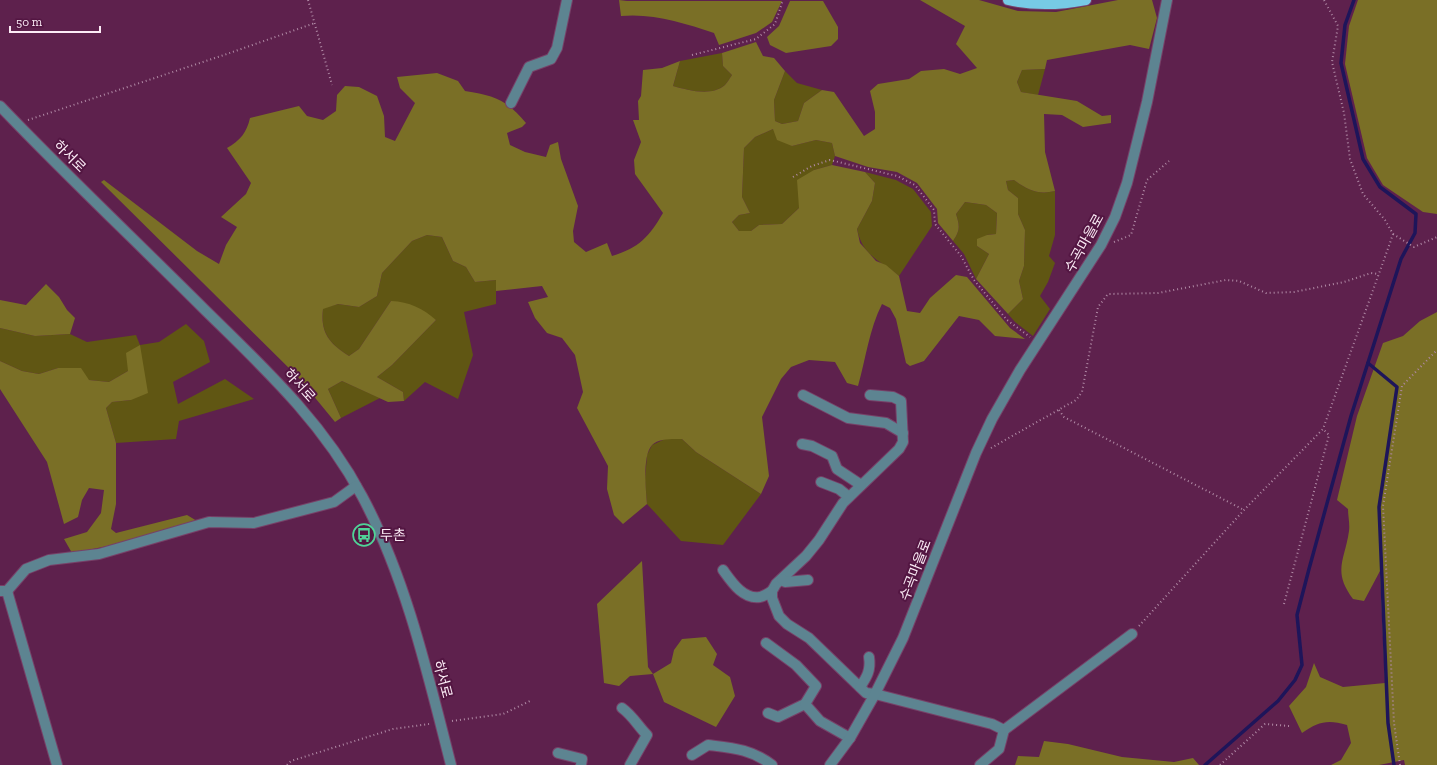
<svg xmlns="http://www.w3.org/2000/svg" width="1437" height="765" font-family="'Zilla Slab','Noto Sans KR',serif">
  <rect width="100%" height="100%" fill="#5e214d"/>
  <g fill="#605613">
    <path d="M722 53 723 66 732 75C730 78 727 83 725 85 711 97 688 90 673 86L680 61Z"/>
    <path d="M1045 69 1038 95 1021 92 1017 82 1022 70Z"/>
    <path d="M785 71 797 83 822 90 804 103 798 121 782 124 775 121 774 100Z"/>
    <path d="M773 129 792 146 816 140 832 143 835 156 832 165 814 170 799 208 782 224 759 225 751 231H739L732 222 739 215 750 213 742 197 744 148 755 137Z"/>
    <path d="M865 172 896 180 913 189 931 212 932 226 899 276C880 260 863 257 857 229L872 201 875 183Z"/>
    <path d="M1014 180C1028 190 1038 195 1055 191V235L1049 256 1055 263 1048 282 1040 296 1050 309 1033 336 1015 322 1008 314 1023 299 1019 281 1024 266 1025 230 1018 214V198L1008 190 1006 181Z"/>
    <path d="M965 202 986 205 997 213 996 234 987 235 977 246 989 254 976 279 964 254 953 241C960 231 960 226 956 214Z"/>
    <path d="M427 235 442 237 453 261 466 267 475 282 496 280V304L464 312 473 355 458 399 425 382 404 401 403 392 377 377 392 365 436 320 391 301 359 349 349 356C330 344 320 333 323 308L338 304 359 307 377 296 382 273 412 241Z"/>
    <path d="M186 324 204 341 210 362 173 382 178 404 225 379 254 399 179 421 176 439 116 443 106 408 112 402 131 400 128 371 109 382 89 380 58 368 39 374 22 371 0 361V328L35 336 70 334 87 342 136 335 140 345 159 342Z"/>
    <path d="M342 381 380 398 341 418 328 389Z"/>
    <path d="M665 439H682L696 452 761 494 723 545 681 541 647 504 645 480 647 455 652 445Z"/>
  </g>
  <g fill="#7a6f26">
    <path d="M619 0 627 1H782L772 22 756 33 719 45 714 33C684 23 653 13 621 16Z"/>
    <path d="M920 0H979L1018 11 1056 12 1118 0H1152L1157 18 1149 49 1130 45 1047 60 1045 69 1022 70 1017 82 1021 92 1077 101 1102 116 1111 115V123L1083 127 1062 115 1044 114 1045 152 1055 191C1038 195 1028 190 1014 180L1006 181 1008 190 1018 198V214L1025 230 1024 266 1019 281 1023 299 1008 314 976 279 989 254 977 246V239L987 235 996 234 997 213 986 205 965 202 956 214C960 226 960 231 953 241L938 223 937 209 917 183 897 172 868 167 835 156 832 143 816 140 792 146 777 140 773 129 755 137 744 148 742 197 750 213 739 215 732 222 739 231H751L759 225 782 224 799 208 797 180 814 170 832 165 865 172 875 183 872 201 857 229 860 243 876 261 886 265 899 276 907 311 920 313 930 298 956 275 967 277 1010 328 1025 339 995 336 979 320 959 316 924 361 910 366 906 363 896 319 890 308 882 304C869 330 866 358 858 386L847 383 835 362 809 360 791 367 781 379 762 417 769 476 761 494 696 452 682 439C673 439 659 438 652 445 642 456 646 490 647 504L623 524 614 515 607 489 608 466 577 408 583 392 575 355 562 338 547 333 535 318 528 302 548 297 542 286 496 291V280L475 282 466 267 453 261 442 237 427 235 412 241 382 273 377 296 359 307 338 304 323 309C320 333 330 344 349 356L359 349 391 301C410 302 422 308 436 320L392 365 377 377 403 392 404 401 388 402 342 381 328 389 341 418 335 422 298 377 101 182 104 180 197 251 219 264 226 245 237 227 221 217 246 194 251 183 227 148C240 141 247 132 250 118L299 106 307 116 323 120 336 111 337 95 345 86 359 87 377 96 384 116 385 137 395 141 415 103 400 88 397 77 437 73 458 81 465 91C495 96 506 99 526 123L522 127 507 133 510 145 525 152 546 157 550 145 558 142 561 159 578 206 573 231 574 242 586 252 607 243 612 256C639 248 649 237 663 213L635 174 634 160 641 142 633 120H639L638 101 641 96 643 70 662 68 680 61 673 86C688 90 711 97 725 85 727 83 730 78 732 75L723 66 722 53 756 42 763 56 774 58 785 71 774 100 775 121 782 124 798 121 804 103 822 90 834 92 864 136 875 129V112L870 91 878 84 909 79 921 71 944 69 960 74 977 68 956 44 965 26Z"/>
    <path d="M1358 0H1437V214L1423 212 1383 185 1367 158 1345 64 1349 26Z"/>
    <path d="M790 1H823L838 27V39L831 46 786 53 770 45 767 37 779 26Z"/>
    <path d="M46 284 59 297 67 310 75 318 70 334 35 336 0 328V300L26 305Z"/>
    <path d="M1437 312V765H1405L1404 760 1379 765H1331L1341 760 1351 743 1347 725C1327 719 1318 722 1302 733L1289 706 1306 687 1314 663 1320 677 1343 687 1385 683 1380 571 1364 601 1353 599C1332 571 1345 560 1349 531 1350 524 1348 516 1348 509L1337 500 1357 416 1383 343 1403 336 1420 321Z"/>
    <path d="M140 345 148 393 131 400 112 402 106 408 116 443V504L111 529 116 533 187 515 197 521 113 545 72 553 64 539 87 532 101 513 104 490 89 488 82 500 78 517 64 524 47 462 0 389V361L22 371 39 374 58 368H81L89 380 109 382 128 371 126 353Z"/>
    <path d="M642 561 648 667 653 674 671 663 674 650 682 639 706 637 717 654 713 665 730 677 735 696 716 727 664 702 653 674 630 676 619 686 604 683 597 604Z"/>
    <path d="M1044 741 1068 744 1122 757 1174 762 1193 758 1199 765H1015L1018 756 1039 757Z"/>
  </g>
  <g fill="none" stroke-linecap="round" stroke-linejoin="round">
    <g stroke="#1e155a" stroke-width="3.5">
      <path d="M1368 363 1397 387 1379 507 1388 723 1394 765"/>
      <path d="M1205 765 1278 701 1295 680 1302 665 1297 615 1309 569 1351 416 1401 259 1415 233 1416 214 1380 187 1363 159 1341 63 1345 25 1354 0"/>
    </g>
    <g stroke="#774168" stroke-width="12">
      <g id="minor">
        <path d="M511 103 529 67 551 59 557 48 567 0"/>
        <path d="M0 106C66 175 136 241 204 309 264 368 322 421 362 496 406 578 428 675 451 765"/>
        <path d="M803 395 848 418 886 423 903 433"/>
        <path d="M870 395 893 397 901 401 903 442 899 449 843 503 819 540 806 556 776 584 772 591V598L779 616 787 624 809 638 866 693 875 694 992 724 1004 730 1132 634"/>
        <path d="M802 444 812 446 832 456 837 469 861 485"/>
        <path d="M821 482 839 489 849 497"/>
        <path d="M723 570C731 581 743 600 760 597 764 596 769 593 772 591"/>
        <path d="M782 579 785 582 808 580"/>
        <path d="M0 591H7L26 569 49 560 99 554 209 522 254 523 334 502 356 486"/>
        <path d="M7 591 57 765"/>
        <path d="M766 643 796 665 816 686 805 704 778 717 768 713"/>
        <path d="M860 687C867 677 871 670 869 657"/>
        <path d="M805 704 820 721 850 738"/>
        <path d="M622 708C633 716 638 726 647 735L630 765"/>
        <path d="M558 753 582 759 581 765"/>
        <path d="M692 755 708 745C733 748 751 749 772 765"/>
        <path d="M830 765 850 738 875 694 903 638 976 453 992 419 1020 370 1101 245 1115 217 1127 183 1147 102 1167 0"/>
        <path d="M980 765 999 749 1004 730"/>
      </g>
    </g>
    <g stroke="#774168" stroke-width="12">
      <path id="major" d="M1008 0C1034 6 1060 5 1086 0"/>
    </g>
    <g stroke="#b08aa5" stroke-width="2" stroke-dasharray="1 3" stroke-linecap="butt">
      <path d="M308 0 332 85"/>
      <path d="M692 55 756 39 775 24 783 0"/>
      <path d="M28 120 224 55 315 23"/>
      <path d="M793 177 812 166 830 160 897 176 915 185 934 210 935 224 961 256 974 280 1007 320 1030 337"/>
      <path d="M1393 234 1414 247 1437 237"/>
      <path d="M1114 242 1131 235 1147 180 1169 161"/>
      <path d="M1059 410 1064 417 1244 510"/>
      <path d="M991 448 1076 400 1082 392 1098 307 1108 294 1158 293 1226 280 1239 281 1266 293 1294 292 1344 282 1371 273 1379 274"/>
      <path d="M1284 604 1329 435 1323 429"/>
      <path d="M1139 626 1244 510 1323 429 1390 243 1393 234 1385 220 1363 194 1350 159 1344 113 1332 62 1338 26 1324 0"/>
      <path d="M452 721 503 714 532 700"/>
      <path d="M287 765 291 761 393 729 429 724"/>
      <path d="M1220 765 1265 724 1289 726"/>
      <path d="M1400 765 1394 723 1383 506 1402 386 1437 350"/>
    </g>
    <use href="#minor" stroke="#5d8491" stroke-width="10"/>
    <use href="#major" stroke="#77cae5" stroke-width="10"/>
  </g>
  <defs>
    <g id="bus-ring" transform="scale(1.15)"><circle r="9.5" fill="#531642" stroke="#50d398" stroke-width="1.5"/><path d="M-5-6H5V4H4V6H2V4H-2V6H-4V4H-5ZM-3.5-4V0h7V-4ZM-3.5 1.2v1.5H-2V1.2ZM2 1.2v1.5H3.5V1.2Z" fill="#50d398"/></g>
  </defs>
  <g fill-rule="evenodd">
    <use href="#bus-ring" x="364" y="535"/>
  </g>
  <g text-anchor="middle" stroke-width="4" stroke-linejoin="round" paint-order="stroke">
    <g font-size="14" fill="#fcecf6" stroke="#531642">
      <text transform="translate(70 156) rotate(45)" y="5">하서로</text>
      <text transform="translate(1084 243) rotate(-61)" y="5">수곡마을로</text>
      <text transform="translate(300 385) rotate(48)" y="5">하서로</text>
      <text transform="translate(915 570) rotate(-69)" y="5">수곡마을로</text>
      <text transform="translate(443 679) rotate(75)" y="5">하서로</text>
    </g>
    <g font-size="14" fill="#fcecf6" stroke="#531642" text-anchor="start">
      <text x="380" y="540">두촌</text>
    </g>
  </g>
  <path d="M10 26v6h90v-6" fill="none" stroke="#fcecf6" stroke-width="2"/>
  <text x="16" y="26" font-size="12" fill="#fcecf6" stroke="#531642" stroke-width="3" paint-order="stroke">50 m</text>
</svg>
